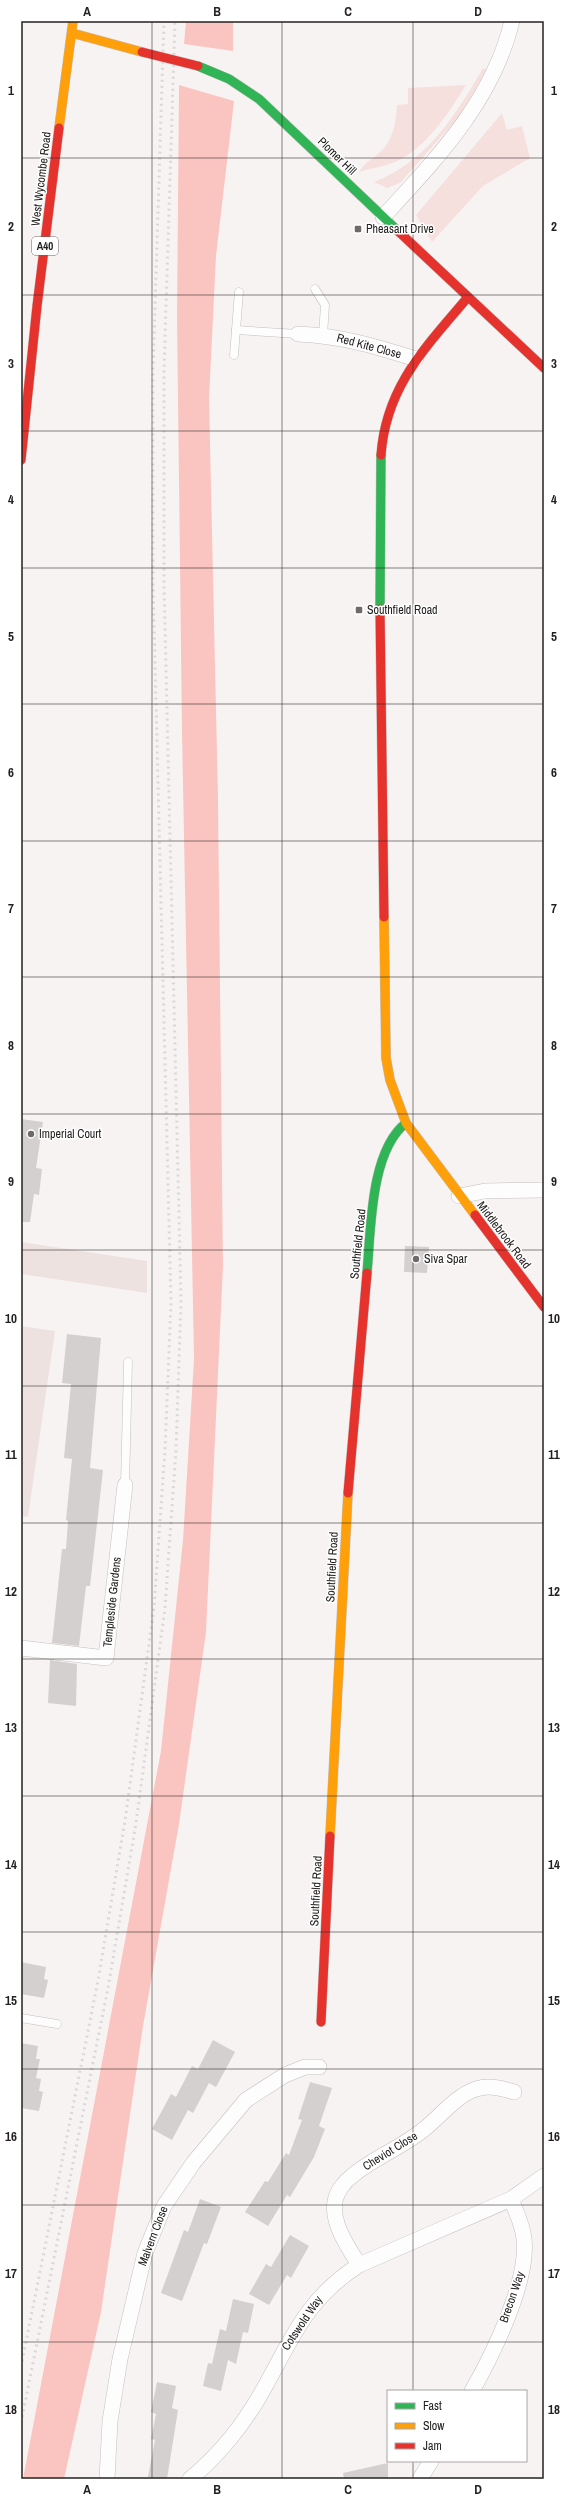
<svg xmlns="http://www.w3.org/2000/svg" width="565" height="2500" font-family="'Archivo Narrow',sans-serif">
  <rect width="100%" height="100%" fill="#f8f3f3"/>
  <g fill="#eee2e1">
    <path d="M21 1242 147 1261V1293L21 1274Z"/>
    <path d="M21 1326 55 1331 28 1517 21 1516Z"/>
  </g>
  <g fill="#f6e0de">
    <path d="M483 68 487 70 464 111 400 183 387 188 374 182C426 162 456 115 483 68Z"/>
    <path d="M466 85C450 111 429 144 401 159 389 166 372 168 359 172 368 158 375 159 384 148 394 136 396 120 397 105L408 104V88Z"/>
    <path d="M502 113 507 130 522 126 530 158 483 186 432 242 416 215Z"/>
  </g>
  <g fill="#fac5c1">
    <path d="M186 21H233V51L184 44Z"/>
    <path d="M179 85 234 101 216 256 209 398 218 798 223 1266 206 1632 179 1824 143 2026 101 2312 64 2479H23L161 1751 183 1540 194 1359 182 732 177 317Z"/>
  </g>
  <g fill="#d4d0d0">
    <path d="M21 1119 43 1122 36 1168 42 1169 39 1195 34 1194 30 1222H21Z"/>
    <path d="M405 1246 429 1247 427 1273 404 1272Z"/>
    <path d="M67 1334 101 1338 90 1468 103 1470 90 1586H86L79 1646 52 1643 62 1549H66L68 1521 66 1520 72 1459 64 1458 71 1384 62 1383Z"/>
    <path d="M50 1660 77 1664 76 1706 48 1703Z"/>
    <path d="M21 1962 46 1967 44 1979 48 1980 44 1998 21 1994Z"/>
    <path d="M213 2040 235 2052 216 2087 209 2083 193 2113 188 2110 172 2140 152 2129 171 2094 176 2097 192 2066 198 2069Z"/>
    <path d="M21 2043 38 2046 36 2059H40L36 2078 41 2079 39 2091 43 2092 39 2111 21 2108Z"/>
    <path d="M310 2082 332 2088 319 2126 325 2129 314 2157 290 2197 287 2195 268 2226 245 2212 265 2181 268 2182 286 2153 289 2155 302 2120 298 2119Z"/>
    <path d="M200 2199 221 2207 207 2244 204 2243 182 2301 161 2293 184 2230 188 2232Z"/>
    <path d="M290 2235 309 2246 291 2278 287 2275 269 2305 249 2294 266 2264 271 2267Z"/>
    <path d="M233 2299 254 2304 248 2333 243 2332 236 2364 228 2360 221 2391 203 2386 208 2363 212 2364 220 2329 226 2331Z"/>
    <path d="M157 2382 176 2386 172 2408 178 2410 167 2479 148 2477 155 2440 151 2439 156 2414 151 2412Z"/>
    <path d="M388 2463V2479H344L343 2473Z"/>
  </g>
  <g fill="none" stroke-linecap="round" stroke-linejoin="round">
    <g stroke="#c3bfbf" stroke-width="9">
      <g id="lane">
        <path d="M315 289 325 305 323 335"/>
        <path d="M236 330 298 334"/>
        <path d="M234 355 239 292"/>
        <path d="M125 1485 128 1362"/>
        <path d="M21 2018 57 2024"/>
      </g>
    </g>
    <g stroke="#c3bfbf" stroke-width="16">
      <g id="street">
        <path d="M383 217C437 158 493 101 512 21"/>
        <path d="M298 334C342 336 374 346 416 359"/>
        <path d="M459 1196 485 1191 544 1190"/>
        <path d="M21 1648 106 1658 125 1485"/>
        <path d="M359 2265C348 2247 331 2223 335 2201 337 2191 345 2181 352 2176 373 2158 401 2148 423 2130 440 2117 455 2096 476 2089 489 2085 501 2088 514 2092"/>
        <path d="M472 2391C493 2354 529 2281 524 2239 523 2225 516 2212 511 2199"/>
        <path d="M107 2479 110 2421 120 2359 145 2253 164 2206 194 2162 246 2100 285 2075 305 2067H319"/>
        <path d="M190 2479C218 2456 244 2424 262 2392 292 2339 305 2300 359 2265L511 2199 544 2176"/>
        <path d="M420 2479 431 2461"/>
      </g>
    </g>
    <g stroke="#c3bfbf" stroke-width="10">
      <g id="fast">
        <path d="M198 66 229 79 259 99 398 231"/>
        <path d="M380 609 381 455"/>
        <path d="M367 1273C371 1230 370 1151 406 1123"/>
      </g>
    </g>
    <g stroke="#c3bfbf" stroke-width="10">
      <g id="slow">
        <path d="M72 33 142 52"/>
        <path d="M59 128 73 21"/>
        <path d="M384 917 386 1058 390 1080 406 1123 475 1215"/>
        <path d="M330 1836 348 1493"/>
      </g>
    </g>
    <g stroke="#c3bfbf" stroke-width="10">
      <g id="jam">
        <path d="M398 231 544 368"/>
        <path d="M381 455C386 386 426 347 468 297"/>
        <path d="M21 460 37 306 59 128"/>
        <path d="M380 609 384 917"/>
        <path d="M475 1215 544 1307"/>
        <path d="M348 1493 367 1273"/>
        <path d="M321 2022 330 1836"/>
      </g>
    </g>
    <use href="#lane" stroke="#fefdfd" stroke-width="8"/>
    <use href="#street" stroke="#fefdfd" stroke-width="15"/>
    <use href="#fast" stroke="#30b455" stroke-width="9"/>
    <use href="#slow" stroke="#ff9f0a" stroke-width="9"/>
    <use href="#jam" stroke="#e5322d" stroke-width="9"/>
    <g stroke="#d9d8d8" stroke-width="3" stroke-dasharray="2 4" stroke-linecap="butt">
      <path d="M21 2367 97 1986 125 1821 154 1607 165 1450 171 1302 153 583V370L164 21"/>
      <path d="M21 2423 108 1988 136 1823 165 1608 176 1450 181 1302 164 583V370L175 21"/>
    </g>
    <g stroke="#c3bfbf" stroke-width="10" stroke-linecap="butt">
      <path id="jam-bridge" d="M142 52 198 66"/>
    </g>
    <use href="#jam-bridge" stroke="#e5322d" stroke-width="9"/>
  </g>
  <path fill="none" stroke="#242120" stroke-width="1" stroke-opacity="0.55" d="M152 21V2479M282 21V2479M413 21V2391M21 158H544M21 295H544M21 431H544M21 568H544M21 704H544M21 841H544M21 977H544M21 1114H544M21 1250H544M21 1386H544M21 1523H544M21 1659H544M21 1796H544M21 1932H544M21 2069H544M21 2205H544M21 2342H544M413 2461V2479"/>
  <g fill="#6e6a6a" stroke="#fff" stroke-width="1.5">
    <rect x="354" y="225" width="8" height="8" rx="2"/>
    <rect x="355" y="606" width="8" height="8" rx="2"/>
    <circle cx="31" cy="1134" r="4"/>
    <circle cx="416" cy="1259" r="4"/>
  </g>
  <g text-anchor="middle" stroke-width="3" stroke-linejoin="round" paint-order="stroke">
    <rect fill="#fff" stroke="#666463" stroke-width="1" x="32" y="237" width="26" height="18" rx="3"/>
    <g font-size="11" font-weight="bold" fill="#242120">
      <text x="45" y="250">A40</text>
    </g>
    <g font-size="12" fill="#242120" stroke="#fff">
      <text transform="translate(337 156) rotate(44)" y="4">Plomer Hill</text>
      <text transform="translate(41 179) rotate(-83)" y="4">West Wycombe Road</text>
      <text transform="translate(369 346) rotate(15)" y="4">Red Kite Close</text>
      <text transform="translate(504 1235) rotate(53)" y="4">Middlebrook Road</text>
      <text transform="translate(358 1244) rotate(-84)" y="4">Southfield Road</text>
      <text transform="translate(332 1567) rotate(-87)" y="4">Southfield Road</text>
      <text transform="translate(112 1602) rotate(-84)" y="4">Templeside Gardens</text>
      <text transform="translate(316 1891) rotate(-87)" y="4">Southfield Road</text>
      <text transform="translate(390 2151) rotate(-32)" y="4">Cheviot Close</text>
      <text transform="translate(153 2236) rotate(-69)" y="4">Malvern Close</text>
      <text transform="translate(512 2297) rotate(-71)" y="4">Brecon Way</text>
      <text transform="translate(302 2323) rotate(-56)" y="4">Cotswold Way</text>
    </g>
    <g font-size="12" fill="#242120" stroke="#fff" text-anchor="start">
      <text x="366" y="233">Pheasant Drive</text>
      <text x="367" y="614">Southfield Road</text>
      <text x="39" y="1138">Imperial Court</text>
      <text x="424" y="1263">Siva Spar</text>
    </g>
  </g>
  <rect width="565" height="2500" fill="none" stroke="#ffffff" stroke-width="44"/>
  <rect x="387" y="2390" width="140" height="72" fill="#ffffff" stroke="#a7a6a6"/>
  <rect x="395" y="2403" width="20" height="6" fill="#30b455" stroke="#a7a6a6"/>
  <text x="423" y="2410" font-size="12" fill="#242120">Fast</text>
  <rect x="395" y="2423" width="20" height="6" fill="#ff9f0a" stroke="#a7a6a6"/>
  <text x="423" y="2430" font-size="12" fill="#242120">Slow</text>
  <rect x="395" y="2443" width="20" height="6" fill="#e5322d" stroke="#a7a6a6"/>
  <text x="423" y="2450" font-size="12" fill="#242120">Jam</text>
  <rect x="22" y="22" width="521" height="2456" fill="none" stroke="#242120" stroke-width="1.5"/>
  <g font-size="13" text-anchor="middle" font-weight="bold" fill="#242120">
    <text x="87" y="16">A</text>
    <text x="217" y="16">B</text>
    <text x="348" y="16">C</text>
    <text x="478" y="16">D</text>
    <text x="11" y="95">1</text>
    <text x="554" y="95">1</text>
    <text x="11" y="231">2</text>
    <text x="554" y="231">2</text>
    <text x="11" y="368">3</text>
    <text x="554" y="368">3</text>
    <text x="11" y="504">4</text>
    <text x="554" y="504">4</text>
    <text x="11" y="641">5</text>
    <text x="554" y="641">5</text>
    <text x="11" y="777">6</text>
    <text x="554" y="777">6</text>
    <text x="11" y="913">7</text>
    <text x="554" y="913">7</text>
    <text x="11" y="1050">8</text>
    <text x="554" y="1050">8</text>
    <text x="11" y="1186">9</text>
    <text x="554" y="1186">9</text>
    <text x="11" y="1323">10</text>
    <text x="554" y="1323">10</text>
    <text x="11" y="1459">11</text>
    <text x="554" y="1459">11</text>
    <text x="11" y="1596">12</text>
    <text x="554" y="1596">12</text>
    <text x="11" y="1732">13</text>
    <text x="554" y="1732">13</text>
    <text x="11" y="1869">14</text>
    <text x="554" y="1869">14</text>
    <text x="11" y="2005">15</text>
    <text x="554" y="2005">15</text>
    <text x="11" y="2141">16</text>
    <text x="554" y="2141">16</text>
    <text x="11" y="2278">17</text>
    <text x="554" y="2278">17</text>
    <text x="11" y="2414">18</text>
    <text x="554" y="2414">18</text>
    <text x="87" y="2494">A</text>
    <text x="217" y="2494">B</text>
    <text x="348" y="2494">C</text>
    <text x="478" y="2494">D</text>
  </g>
</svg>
